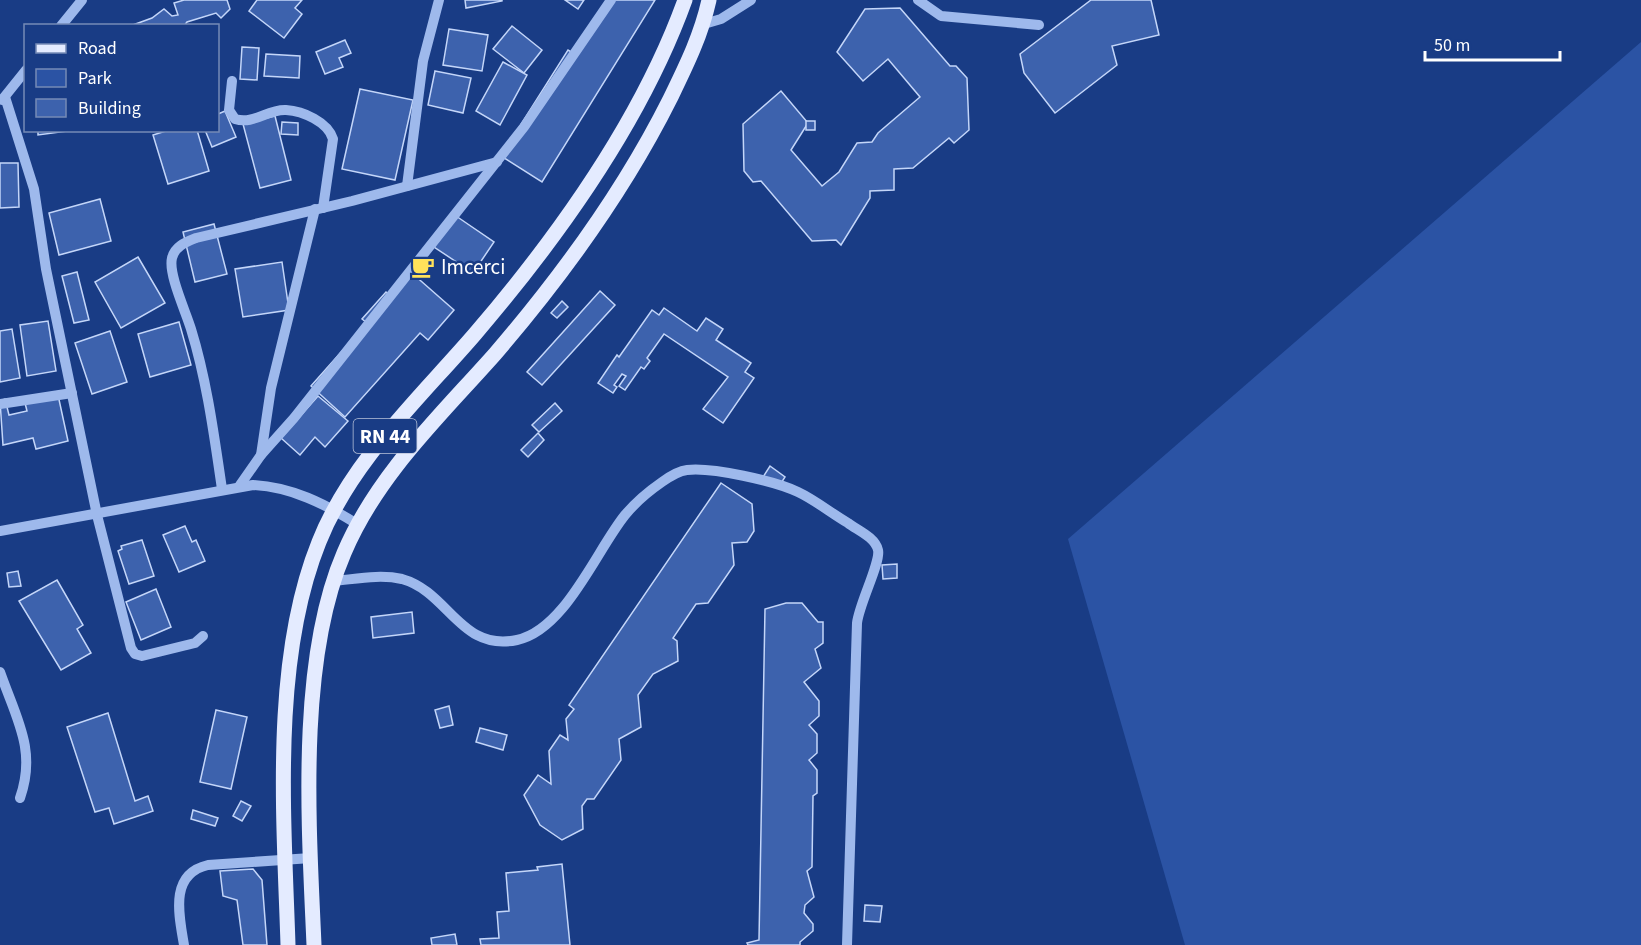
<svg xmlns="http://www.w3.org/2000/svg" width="1641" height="945" font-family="'Source Sans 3',sans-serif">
  <rect width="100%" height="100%" fill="#193c85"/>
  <path fill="#2b53a4" d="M1641 42V945H1185L1068 539Z"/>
  <g fill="#3d62ad" stroke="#c4d6f9" stroke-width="1.5">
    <path d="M184 0H227L230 9 221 18 216 13 187 22 184 26H130L152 18 164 9 172 16 178 15 174 3Z"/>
    <path d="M257 0H302L295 8 302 14 284 38 249 11Z"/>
    <path d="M465 0H502V1L466 8Z"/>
    <path d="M565 0H584L578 9Z"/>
    <path d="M611 0H655L542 182 501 156 568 50 576 55Z"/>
    <path d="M1091 0H1151L1159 35 1112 46 1117 65 1055 113 1024 73 1020 54Z"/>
    <path d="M900 8 950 66H956L967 78 969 130 954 143 949 138 913 168 894 169V190L870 191V198L841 245 836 240 812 241 761 181 753 182 744 171 743 124 781 91 808 123 791 150 822 186 839 172 857 143 872 142 878 133 920 97 888 59 863 81 837 52 865 9Z"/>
    <path d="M512 26 542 50 524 73 493 49Z"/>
    <path d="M449 29 488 35 482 71 443 65Z"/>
    <path d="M345 40 351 53 339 58 343 67 325 74 316 52Z"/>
    <path d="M242 47 259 48 257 80 240 79Z"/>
    <path d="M266 54 300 56 299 78 264 76Z"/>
    <path d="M503 62 527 75 500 125 476 111Z"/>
    <path d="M435 71 471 78 463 113 428 105Z"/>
    <path d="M360 89 413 100 395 180 342 169Z"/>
    <path d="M225 111 236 137 212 147 205 130H218V114Z"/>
    <path d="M275 116 291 180 260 188 243 124Z"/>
    <rect x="806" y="121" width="9" height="9"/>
    <path d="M282 122 298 123V135L281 134Z"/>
    <path d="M38 130H75L38 135Z"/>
    <path d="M169 130H197L209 171 168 184 153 135Z"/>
    <path d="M0 163H18L19 207 0 208Z"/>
    <path d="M100 199 111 241 59 255 49 213Z"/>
    <path d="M456 216 494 242 473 273 434 247Z"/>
    <path d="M214 224 227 274 195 282 183 232Z"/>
    <path d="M138 257 165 303 121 328 95 282Z"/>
    <path d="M282 262 289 310 243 317 235 269Z"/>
    <path d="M77 272 89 320 74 323 62 276Z"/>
    <path d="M413 274 454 310 428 340 420 333 345 417 311 386 367 323 362 319 386 292 392 297Z"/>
    <path d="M600 291 615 305 542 385 527 372Z"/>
    <path d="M562 301 568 307 557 318 551 313Z"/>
    <path d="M664 308 697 331 706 318 723 329 716 340 751 363 745 372 754 378 723 423 703 409 728 377 664 334 647 358 650 361 644 369 641 367 625 390 619 386 626 376 622 374 614 385 617 387 613 393 598 383 617 355 619 357 652 310 659 315Z"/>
    <path d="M48 321 56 371 27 376 20 325Z"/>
    <path d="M179 322 191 365 150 377 138 334Z"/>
    <path d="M12 329 20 378 0 382V331Z"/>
    <path d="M110 331 127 382 92 394 75 343Z"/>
    <path d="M58 395 68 441 36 449 33 438 3 445 0 401 5 399 9 415 27 411 25 403Z"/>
    <path d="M318 396 348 421 325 447 315 437 300 455 281 438Z"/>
    <path d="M555 403 562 411 539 432 532 425Z"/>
    <path d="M538 433 544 440 528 457 521 450Z"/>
    <path d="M770 466 785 477 778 488 763 477Z"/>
    <path d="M721 483 752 504 754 531 747 542 732 543 734 565 708 603 696 604 673 638 677 641 678 661 653 674 638 695 641 727 619 739 621 760 594 799H587L582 806 583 829 562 840 540 825 524 795 538 775 551 784 549 751 560 735 568 740 566 719 574 709 569 705Z"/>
    <path d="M185 526 192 542 196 540 205 561 179 572 163 535Z"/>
    <path d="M142 540 154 576 129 584 118 551 122 549 121 546Z"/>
    <path d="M897 564V578L883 579 882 565Z"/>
    <path d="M18 571 21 586 9 587 7 573Z"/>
    <path d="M57 580 83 625 77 629 91 653 61 670 19 601Z"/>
    <path d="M156 589 171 627 141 640 126 602Z"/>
    <path d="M786 603H802L818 622H823V643L815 649 821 668 804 682 819 701V716L809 725 817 734V753L809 760 817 770V793L813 796 812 867 807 871 814 897 805 905 804 913 813 924V931L800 942V945H748L747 943 759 940 765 609Z"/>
    <path d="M412 612 414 633 373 638 371 617Z"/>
    <path d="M449 706 453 725 440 728 435 710Z"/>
    <path d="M216 710 247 717 231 789 200 782Z"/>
    <path d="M108 713 135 801 148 796 153 811 114 824 109 808 95 812 67 727Z"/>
    <path d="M480 728 507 735 503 750 476 742Z"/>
    <path d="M241 801 251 806 242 821 233 816Z"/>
    <path d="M193 810 218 818 215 826 191 819Z"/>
    <path d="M562 864 570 945H481L480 939 499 938 497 912 509 911 506 873 538 870 537 867Z"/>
    <path d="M253 869 262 880 267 945H243L237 900 223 896 220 871Z"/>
    <path d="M865 905 882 906 880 922 864 921Z"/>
    <path d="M455 934 457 945H432L431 938Z"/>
  </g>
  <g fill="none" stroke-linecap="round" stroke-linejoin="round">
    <g stroke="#9eb9ec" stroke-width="10">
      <path d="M918 0 941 16 1039 25"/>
      <path d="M704 24 721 19 751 0"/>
      <path d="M61 26 82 0"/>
      <path d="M232 81 229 110 235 119C254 125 267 109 286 110 303 111 328 122 333 139L323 208"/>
      <path d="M5 97 34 189 46 269 97 515 131 648 135 654 142 656 195 643 203 636"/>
      <path d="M2 100 26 70"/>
      <path d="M407 186 423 61 439 0"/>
      <path d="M0 404 72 393"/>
      <path d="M261 455 271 388 315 209"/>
      <path d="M240 485 261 455 294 418 524 127 611 0"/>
      <path d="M222 489C214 435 207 381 191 329 186 312 168 274 172 258 175 246 186 242 196 238L352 201 497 162"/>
      <path d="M0 531 253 485C292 487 325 504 357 524"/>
      <path d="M334 581C356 579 380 574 402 579 449 592 460 652 517 640 565 630 596 551 625 515 635 503 649 491 662 482 669 477 678 471 687 470 712 467 775 481 798 492 815 500 831 513 848 523 857 530 875 537 878 550 881 562 859 604 857 623L847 945"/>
      <path d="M0 672C16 718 37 750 20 798"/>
      <path d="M184 945C179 915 169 874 208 865L311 858"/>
    </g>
    <g stroke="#e4ebff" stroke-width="15">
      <path d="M288 945C284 818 271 661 319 542 351 461 419 399 475 334 559 236 641 122 685 0"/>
      <path d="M314 945C309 828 297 662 344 553 377 475 440 416 495 354 562 276 624 191 670 99 686 66 701 36 709 0"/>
    </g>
  </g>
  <defs>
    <g id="cafe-bare" transform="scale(1.8)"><path d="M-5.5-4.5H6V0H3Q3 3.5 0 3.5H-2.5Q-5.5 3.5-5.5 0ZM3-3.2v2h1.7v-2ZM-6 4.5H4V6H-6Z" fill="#ffe25a" stroke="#193c85" stroke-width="2.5" paint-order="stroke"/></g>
  </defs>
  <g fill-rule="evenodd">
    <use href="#cafe-bare" x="423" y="267"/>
  </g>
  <g text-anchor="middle" stroke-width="5" stroke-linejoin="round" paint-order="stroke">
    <rect fill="#193c85" stroke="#bac4da" stroke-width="1.5" x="353.5" y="419" width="63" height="34" rx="4.5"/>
    <g font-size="20" font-weight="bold" fill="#fff">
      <text x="385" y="443">RN 44</text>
    </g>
    <g font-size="21" fill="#fff" stroke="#193c85" text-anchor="start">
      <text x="441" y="274">Imcerci</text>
    </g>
  </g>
  <rect x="24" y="24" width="195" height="108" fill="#193c85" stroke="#758ab6" stroke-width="1.5"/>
  <rect x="36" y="44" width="30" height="9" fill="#e4ebff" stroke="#758ab6" stroke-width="1.5"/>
  <text x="78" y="54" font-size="18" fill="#ffffff">Road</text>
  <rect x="36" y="69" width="30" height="18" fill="#2b53a4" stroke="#758ab6" stroke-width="1.5"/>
  <text x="78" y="84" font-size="18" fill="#ffffff">Park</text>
  <rect x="36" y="99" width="30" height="18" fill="#3d62ad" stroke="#758ab6" stroke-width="1.5"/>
  <text x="78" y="114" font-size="18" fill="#ffffff">Building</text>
  <path d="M1425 51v9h135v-9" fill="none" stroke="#ffffff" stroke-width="3"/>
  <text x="1434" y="51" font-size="18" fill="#ffffff" stroke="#193c85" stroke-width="4.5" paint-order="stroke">50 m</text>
</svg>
